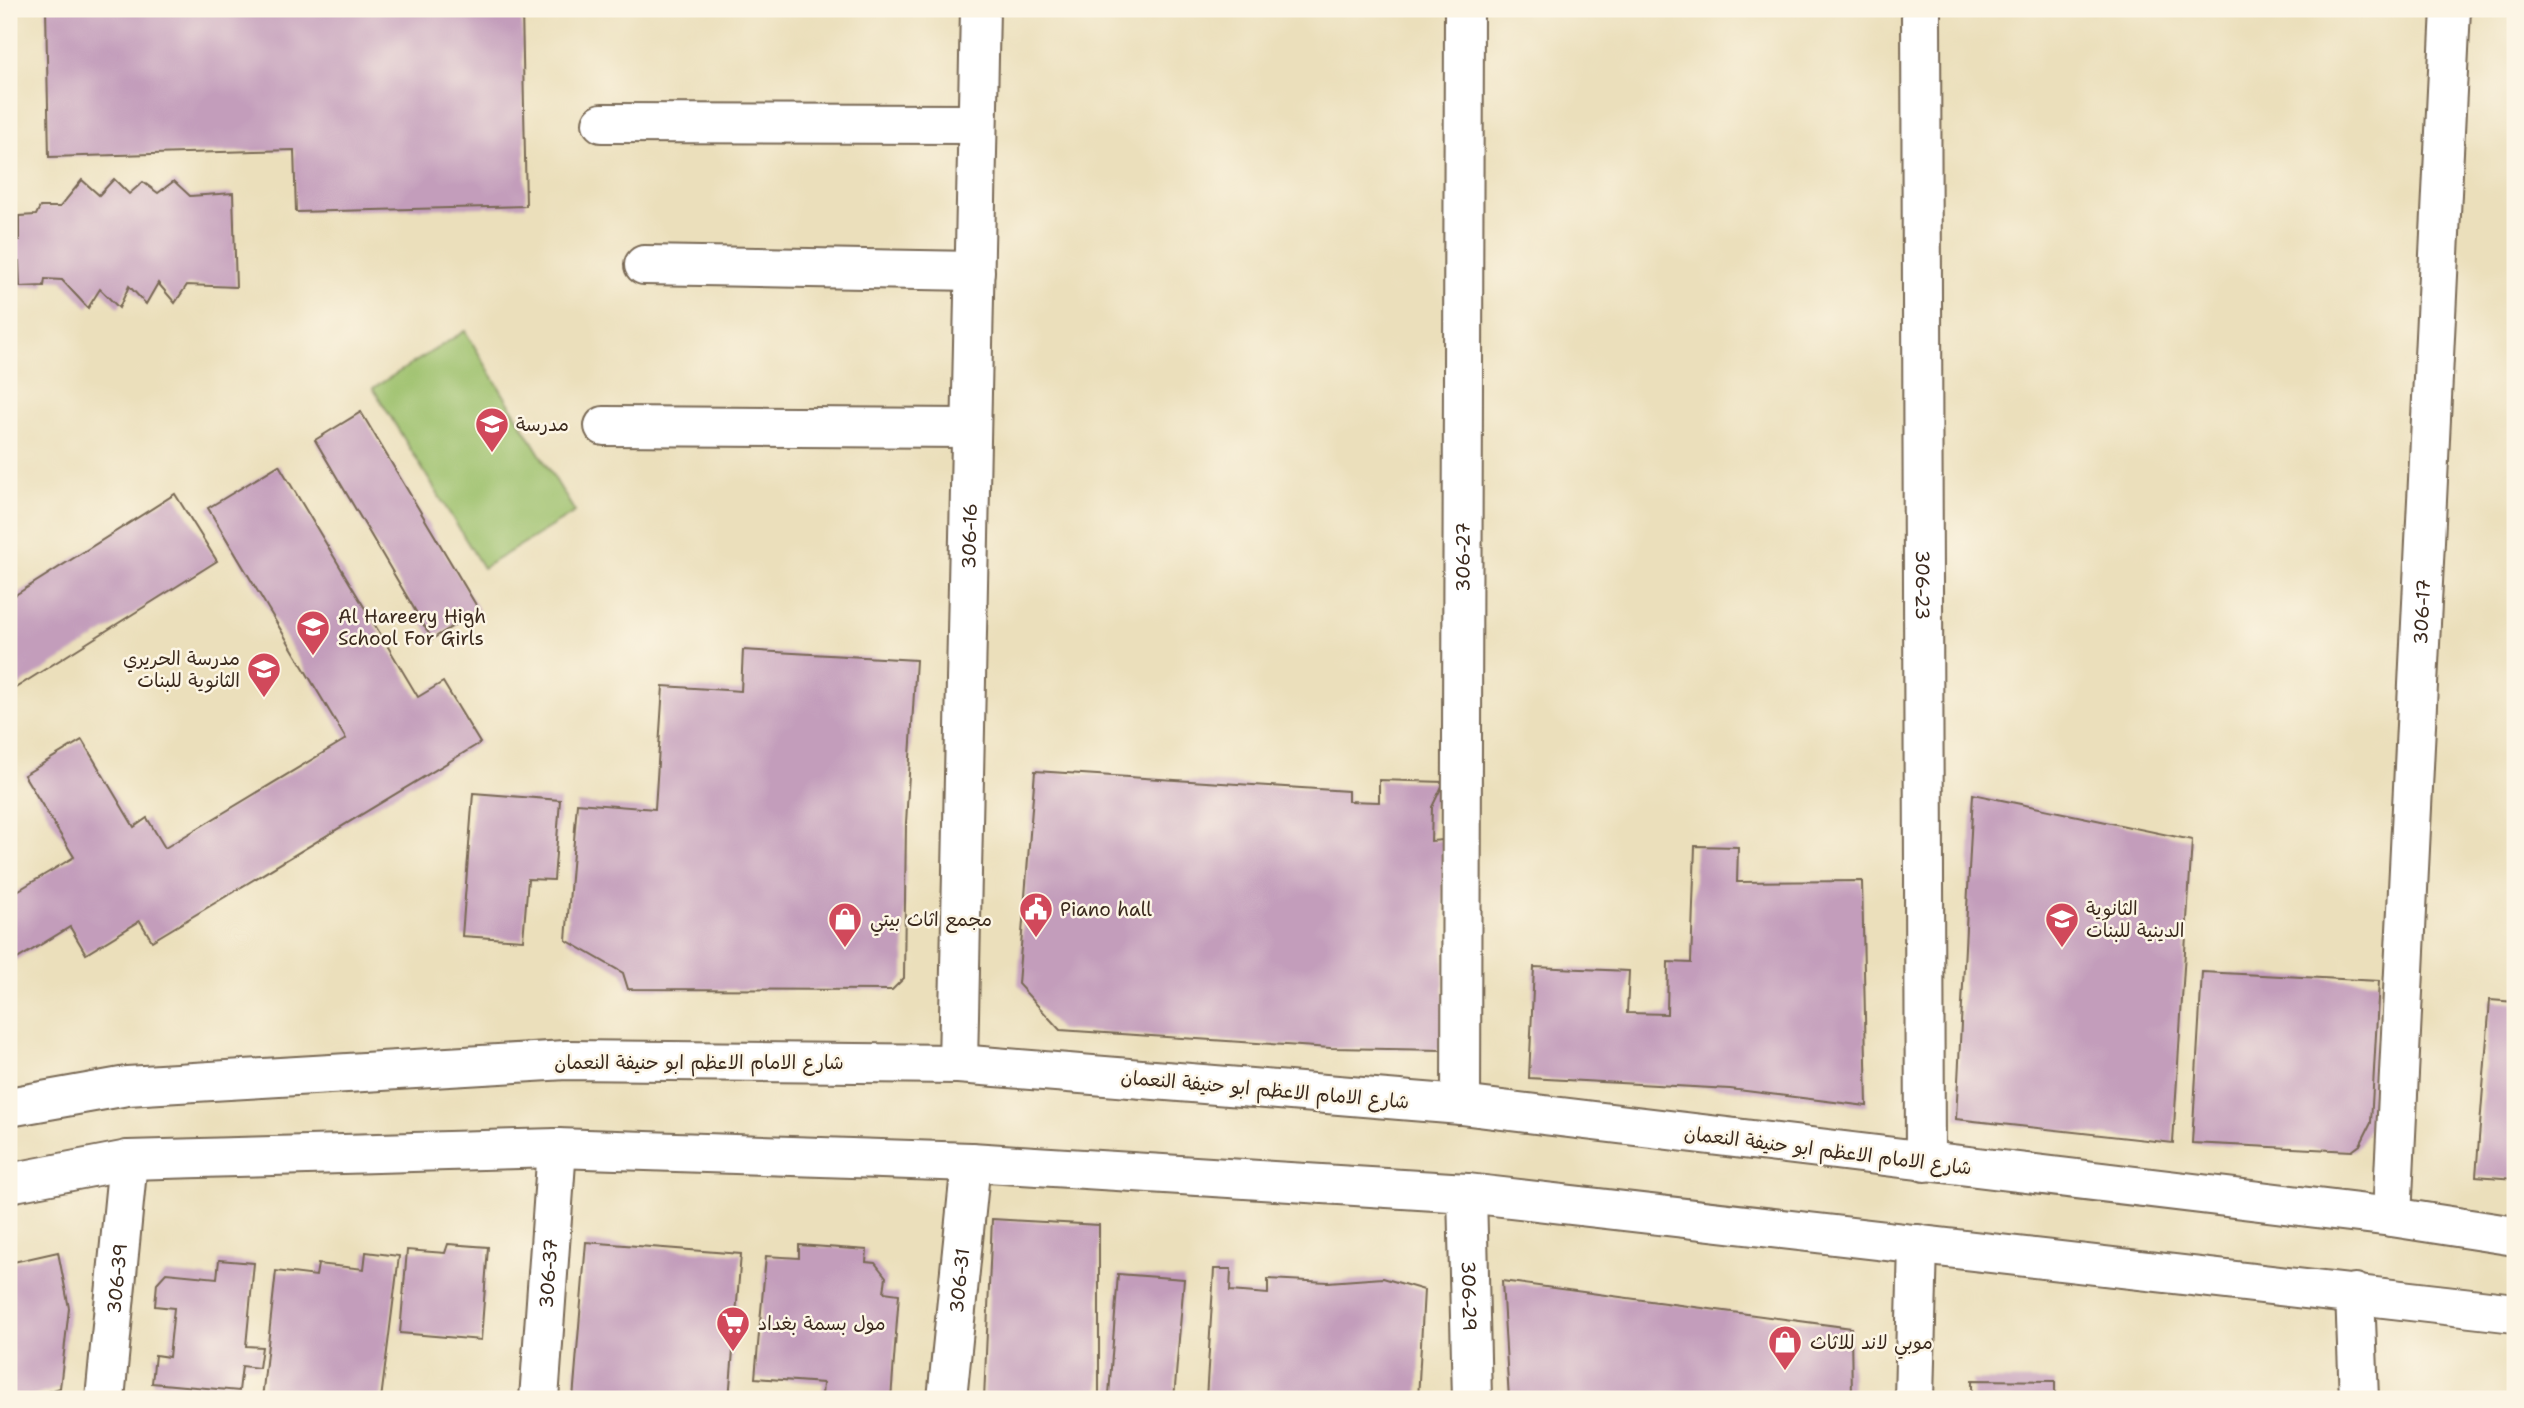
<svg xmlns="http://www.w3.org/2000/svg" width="2524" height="1408" font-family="'Shantell Sans','Playpen Sans Arabic',sans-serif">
  <rect width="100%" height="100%" fill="#fcf5e5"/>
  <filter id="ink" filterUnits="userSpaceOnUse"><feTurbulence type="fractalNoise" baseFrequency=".0143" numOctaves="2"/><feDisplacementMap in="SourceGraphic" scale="14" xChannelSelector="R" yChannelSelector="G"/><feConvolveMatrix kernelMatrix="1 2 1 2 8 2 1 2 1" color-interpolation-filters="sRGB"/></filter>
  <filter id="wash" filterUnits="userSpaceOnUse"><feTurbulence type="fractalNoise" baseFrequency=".00686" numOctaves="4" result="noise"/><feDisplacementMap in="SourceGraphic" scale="28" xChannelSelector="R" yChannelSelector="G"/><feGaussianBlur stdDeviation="1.57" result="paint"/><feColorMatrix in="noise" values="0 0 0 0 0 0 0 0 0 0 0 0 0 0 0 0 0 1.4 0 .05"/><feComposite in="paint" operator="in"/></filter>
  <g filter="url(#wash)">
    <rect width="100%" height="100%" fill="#ebdfbb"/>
    <path fill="#9bc06b" stroke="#6b7544" stroke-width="2" d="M465 331 575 512 483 568 373 388Z"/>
    <g id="blocks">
      <g fill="#c39dbb">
        <path d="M46 9H522L526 206 296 212 294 150 49 157Z"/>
        <path d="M114 179 129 194 143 182 158 193 174 181 190 196 233 193 236 287 187 285 175 303 158 283 146 304 129 286 119 308 100 289 88 308 62 280 45 279 44 286 20 287 19 261H9V242L19 240V216L36 215 40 207H60L82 180 99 195Z"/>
        <path d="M361 412 479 610 432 639 315 440Z"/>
        <path d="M279 465 418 697 443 682 480 743 152 941 140 921 86 954 70 927 9 964V896L74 857 24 775 82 740 134 827 147 818 165 848 346 739 208 508Z"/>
        <path d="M175 494 217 561 9 692V599Z"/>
        <path d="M743 650 916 660 906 823 904 978 892 990 628 989 623 973 566 940 577 803 655 809 663 686 741 691Z"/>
        <path d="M1035 771 1348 791V801L1379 802V780L1444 782 1432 807 1431 841 1443 840 1444 1050 1331 1048 1060 1030 1018 984Z"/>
        <path d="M473 793 560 800 554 880 528 879 523 940 462 936Z"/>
        <path d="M1973 794 2192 840 2173 1143 1956 1119Z"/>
        <path d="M1695 846 1738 847 1737 882 1862 881 1867 1106 1730 1089 1529 1078 1534 967 1629 971 1627 1013 1667 1014 1668 962 1691 963Z"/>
        <path d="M2202 972 2379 981 2371 1123 2360 1145 2352 1151 2192 1143Z"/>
        <path d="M2490 1000 2515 1002V1179L2476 1176Z"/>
        <path d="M992 1219 1099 1225V1399H984Z"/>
        <path d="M586 1242 741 1254 729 1399H573Z"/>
        <path d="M448 1244 488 1247 481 1340 400 1333 407 1250 445 1253Z"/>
        <path d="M799 1245 867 1250 866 1262 875 1263 886 1277 884 1292 899 1294 891 1399 822 1396 823 1383 755 1378 766 1256 799 1258Z"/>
        <path d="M58 1252 69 1308 60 1388 24 1399H9V1263Z"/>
        <path d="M366 1252 399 1256 381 1399H262L276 1271 316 1276 318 1264 364 1269Z"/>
        <path d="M219 1260 254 1263 246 1346 262 1347 259 1368 242 1366 239 1391 152 1383 155 1355 169 1357 174 1308 155 1306 157 1283 166 1273 217 1278Z"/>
        <path d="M1214 1269H1231L1230 1291 1268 1294V1279L1328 1282 1383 1278 1424 1290 1418 1399H1206Z"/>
        <path d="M1118 1274 1184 1279 1174 1399 1109 1395Z"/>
        <path d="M1502 1281 1851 1328 1852 1399H1509Z"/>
        <path d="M1972 1380 2055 1381V1399H1972Z"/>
      </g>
    </g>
  </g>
  <g filter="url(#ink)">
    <use href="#blocks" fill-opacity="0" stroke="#796955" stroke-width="2"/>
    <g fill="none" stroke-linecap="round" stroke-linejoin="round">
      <g stroke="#796955" stroke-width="42">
        <g id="minor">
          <path id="s1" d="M1921 9 1925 1162"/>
          <path d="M602 123 977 124"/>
          <path d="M644 265 975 271"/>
          <path d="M604 426 971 428"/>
          <path id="s2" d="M958 1064 980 9"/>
          <path id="s3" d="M1461 1105 1464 9"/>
          <path id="s4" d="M1467 1193 1472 1399"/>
          <path id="s5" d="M2392 1217 2451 9"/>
          <path d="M2355 1293 2359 1399"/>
          <path id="s6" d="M105 1399 128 1160"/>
          <path id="s7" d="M539 1399 557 1148"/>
          <path id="s8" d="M947 1399 971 1162"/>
          <path d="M1914 1399 1918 1244"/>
        </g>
      </g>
      <g stroke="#796955" stroke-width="42">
        <g id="major">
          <path d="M9 1107 127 1086 566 1060 958 1064 1461 1105 2392 1217 2515 1236"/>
          <path d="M9 1183 128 1160 557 1148 971 1162 1467 1193 2515 1313"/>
        </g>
      </g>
      <use href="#minor" stroke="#fff" stroke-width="38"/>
      <use href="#major" stroke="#fff" stroke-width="38"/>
    </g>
  </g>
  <defs>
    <g id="school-pin" transform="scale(1.75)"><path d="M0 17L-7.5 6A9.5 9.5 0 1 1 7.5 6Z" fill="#d1495b" stroke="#fcf5e5"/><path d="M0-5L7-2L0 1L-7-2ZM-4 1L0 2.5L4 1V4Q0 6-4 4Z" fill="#fff"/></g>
    <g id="civic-pin" transform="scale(1.75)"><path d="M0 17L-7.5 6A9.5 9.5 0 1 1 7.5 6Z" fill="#d1495b" stroke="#fcf5e5"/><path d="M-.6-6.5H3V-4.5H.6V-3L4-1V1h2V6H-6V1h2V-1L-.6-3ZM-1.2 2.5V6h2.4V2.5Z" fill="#fff"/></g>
    <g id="shop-pin" transform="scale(1.75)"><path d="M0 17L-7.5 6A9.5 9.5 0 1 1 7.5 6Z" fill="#d1495b" stroke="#fcf5e5"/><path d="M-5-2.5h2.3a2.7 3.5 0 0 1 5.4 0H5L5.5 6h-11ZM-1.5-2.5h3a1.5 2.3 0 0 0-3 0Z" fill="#fff"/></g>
    <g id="supermarket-pin" transform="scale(1.75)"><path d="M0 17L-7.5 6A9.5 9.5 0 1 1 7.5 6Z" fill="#d1495b" stroke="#fcf5e5"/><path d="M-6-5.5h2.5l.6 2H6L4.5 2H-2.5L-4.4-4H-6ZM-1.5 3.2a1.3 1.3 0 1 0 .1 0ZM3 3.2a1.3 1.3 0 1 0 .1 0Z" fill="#fff"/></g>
  </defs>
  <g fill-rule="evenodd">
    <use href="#school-pin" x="492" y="424"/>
    <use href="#school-pin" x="313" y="627"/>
    <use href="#school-pin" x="264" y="669"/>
    <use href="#civic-pin" x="1036" y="909"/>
    <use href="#shop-pin" x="845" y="919"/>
    <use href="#school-pin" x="2062" y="919"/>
    <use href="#supermarket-pin" x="733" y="1323"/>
    <use href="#shop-pin" x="1785" y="1342"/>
  </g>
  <g text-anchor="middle" stroke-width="5" stroke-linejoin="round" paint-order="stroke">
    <g font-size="19" fill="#3b2a1e" stroke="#fcf5e5" text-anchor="start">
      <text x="516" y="431">مدرسة</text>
      <text x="338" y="623">Al Hareery High<tspan x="338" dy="22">School For Girls</tspan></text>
      <text x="240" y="665" text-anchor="end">مدرسة الحريري<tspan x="240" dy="22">الثانوية للبنات</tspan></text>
      <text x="2086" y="915">الثانوية<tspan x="2086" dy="22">الدينية للبنات</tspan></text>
      <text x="1060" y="916">Piano hall</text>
      <text x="870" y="926">مجمع اثاث بيتي</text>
      <text x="758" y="1330">مول بسمة بغداد</text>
      <text x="1810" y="1349">موبي لاند للاثاث</text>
    </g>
    <g font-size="19" fill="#3b2a1e" stroke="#fcf5e5">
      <text dy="7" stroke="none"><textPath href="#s2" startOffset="528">306-16</textPath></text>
      <text dy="7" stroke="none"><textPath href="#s3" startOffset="548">306-27</textPath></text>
      <text dy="7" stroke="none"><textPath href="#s1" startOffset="576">306-23</textPath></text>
      <text dy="7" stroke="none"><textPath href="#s5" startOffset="606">306-17</textPath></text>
      <text x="699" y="1069">شارع الامام الاعظم ابو حنيفة النعمان</text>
      <text transform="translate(1265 1089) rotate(5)" y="7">شارع الامام الاعظم ابو حنيفة النعمان</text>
      <text transform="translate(1828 1150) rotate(7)" y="7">شارع الامام الاعظم ابو حنيفة النعمان</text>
      <text dy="7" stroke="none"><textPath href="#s7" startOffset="126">306-37</textPath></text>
      <text dy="7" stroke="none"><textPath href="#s6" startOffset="121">306-39</textPath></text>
      <text dy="7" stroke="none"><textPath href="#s8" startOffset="119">306-31</textPath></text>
      <text dy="7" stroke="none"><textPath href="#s4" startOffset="103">306-29</textPath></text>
    </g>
  </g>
  <rect width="2524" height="1408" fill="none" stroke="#fcf5e5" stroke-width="35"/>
</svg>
